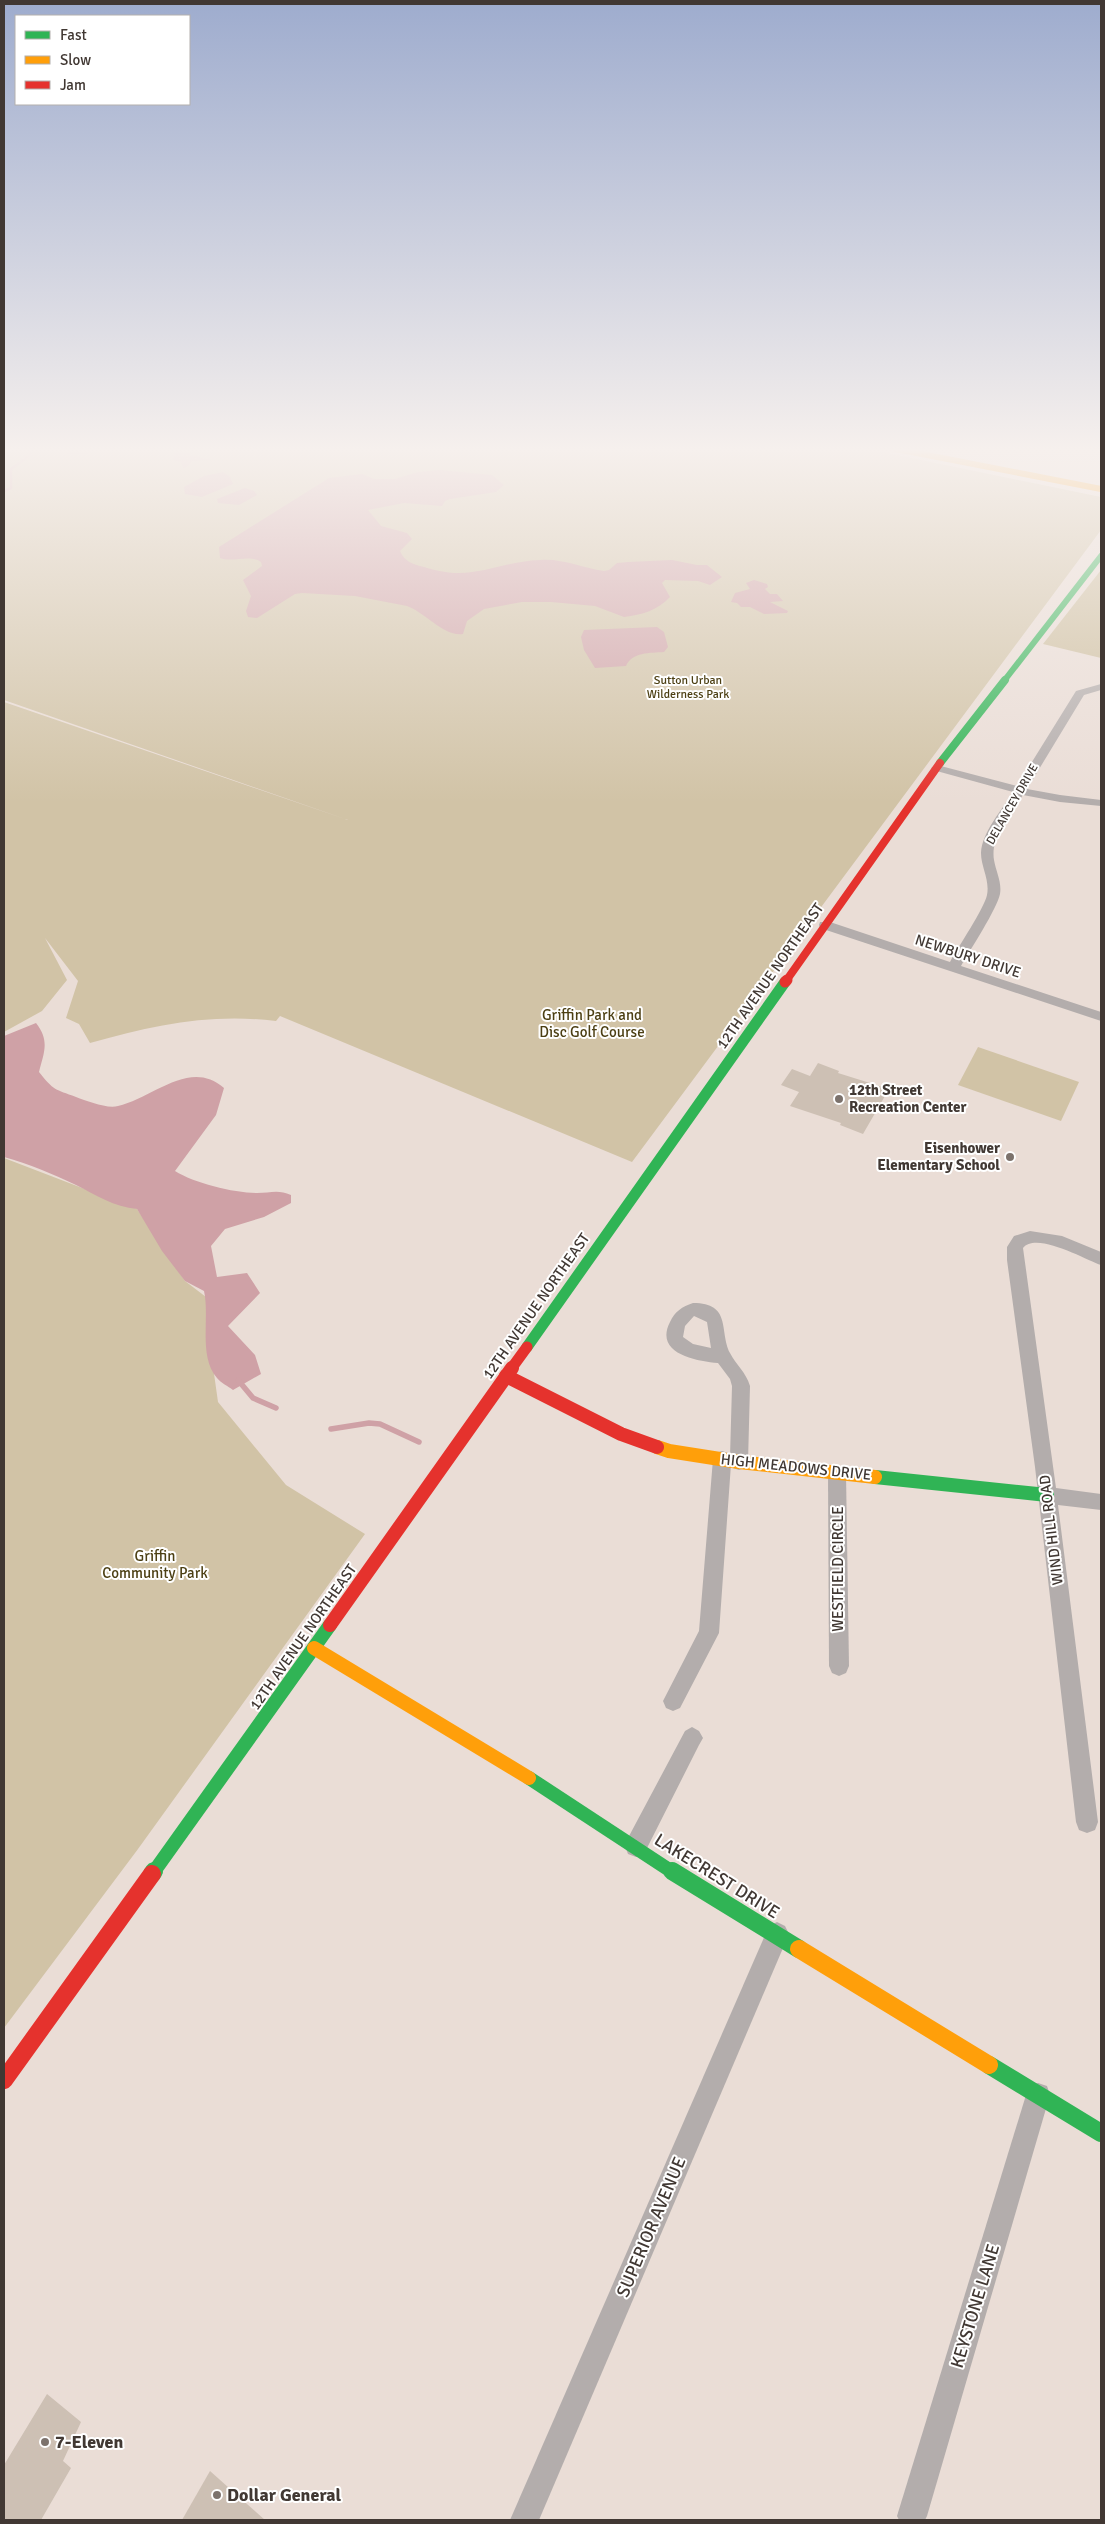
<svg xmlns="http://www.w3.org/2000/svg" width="1105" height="2524" font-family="Signika,sans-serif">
  <rect width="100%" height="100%" fill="#eaddd6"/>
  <g fill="#d1c3a6">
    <path d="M4 449H868L1101 497V530L632 1162 280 1016 276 1021C210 1013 154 1025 90 1043L79 1024 66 1018 78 981 45 938 67 980 42 1011 4 1032V702L348 820 4 700Z"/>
    <path d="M978 1047 1079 1082 1061 1121 958 1085Z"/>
    <path d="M4 1158 137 1209 185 1281 206 1297 207 1324 218 1402 286 1485 365 1534 138 1849 4 2028Z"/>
  </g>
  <path fill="#ccbd9c" d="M1101 570V658L1043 644Z"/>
  <g fill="#cfa1a6">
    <path d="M175 450H186L191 455 210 460 192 461 187 467 183 468 181 462 173 460Z"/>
    <path d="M440 470 492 475 504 485 496 492 450 499 445 501 442 506 404 503 368 510 381 526 407 533 412 539 400 551C405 562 412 564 424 567 473 583 494 562 540 560 562 558 582 568 604 571L609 570 617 563 628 562 672 560 697 565H707L722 577 710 585 698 581 665 580 662 583 670 597C658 610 642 615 624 617L595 606 551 602H522L484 609 467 621 463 634C444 637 426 613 407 606L355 596 302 593 295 594 257 618 248 617 246 611 251 596 243 580 262 566 261 562C249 554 233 563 220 558L219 547 329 478 362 474 374 479H395L418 472Z"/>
    <path d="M223 472 230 477 233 484 202 497 185 494 184 487 204 476Z"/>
    <path d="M245 488 254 491 257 495 239 505 218 503 217 499Z"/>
    <path d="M754 580 767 584 768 587 765 589 770 594H777L783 601 770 602 788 611 787 613 764 614 750 607H741L737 603 731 602 735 593 750 589 746 583Z"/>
    <path d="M657 627 664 632 668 647 664 652C650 653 632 652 626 666L595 668 584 650 581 637 584 630Z"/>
    <path d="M36 1023C50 1041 44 1052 39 1072 54 1091 55 1089 76 1097 87 1101 107 1109 118 1106 153 1098 190 1058 224 1088L216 1115 175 1171C194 1183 234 1193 257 1193 270 1193 278 1189 291 1195V1203L264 1217 225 1229 211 1246 217 1277 247 1273 260 1293 228 1326 255 1355 261 1374 233 1390C228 1386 221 1383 217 1378 198 1356 210 1318 204 1291L185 1281 162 1251 137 1209C114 1207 96 1195 76 1185 53 1174 29 1164 4 1157V1036Z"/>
  </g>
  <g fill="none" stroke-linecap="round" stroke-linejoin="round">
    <g stroke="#cfa1a6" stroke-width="2.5">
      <path d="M70 449 68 453H85L92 449"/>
      <path d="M4 491 11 488V469L29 456 32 449"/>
    </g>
    <g stroke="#cfa1a6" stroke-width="5.5">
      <path d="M238 1380 253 1398 276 1408"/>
      <path d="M331 1429 369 1423 380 1424 419 1442"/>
    </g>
  </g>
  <g fill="#cdc0b4">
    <path d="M818 1063 839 1071 838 1073 889 1089 863 1134 840 1125 841 1123 790 1106 799 1092 781 1085 792 1069 810 1076Z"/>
    <path d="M47 2394 81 2422 63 2461 71 2468 41 2520H4V2465Z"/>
    <path d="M210 2471 265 2520H182Z"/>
  </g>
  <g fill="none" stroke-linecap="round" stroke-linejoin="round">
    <g fill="#b3adac" fill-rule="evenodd">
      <path d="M1101 684V690L1084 695 1027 789 1060 795 1101 800V806L1060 802 1023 795C1011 814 990 837 994 860 996 872 1002 882 1000 894 997 909 970 950 961 966L1101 1012V1021L820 928 819 925 820 922H830L950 962C958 947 984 909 987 895 990 880 981 867 981 853 982 832 1002 810 1013 792L933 770 931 768 937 765 1017 786 1076 691Z"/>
      <path d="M1030 1231 1062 1236 1101 1252V1265C1086 1260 1036 1231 1023 1248L1056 1488 1101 1494V1510L1058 1505 1098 1822 1095 1830 1087 1833 1079 1830 1076 1822 1035 1467 1007 1260V1247L1014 1236Z"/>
      <path d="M693 1303C732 1303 719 1331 730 1353 736 1365 746 1372 750 1386L748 1462 745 1468 739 1470 733 1468 731 1464 719 1633 680 1708 673 1711 666 1708 663 1701 699 1631 713 1459 716 1453 722 1451 728 1453 730 1457 732 1386 730 1379 718 1363C695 1361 654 1353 670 1322 675 1311 682 1307 693 1303ZM694 1316 707 1322 711 1348 693 1344 683 1337 685 1326Z"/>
      <path d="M837 1465 844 1467 846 1473 849 1666 846 1673 839 1676 832 1673 829 1666 828 1473 830 1467Z"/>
      <path d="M692 1727 699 1731 703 1738 699 1745 644 1854 636 1857 628 1854 625 1846 628 1838 685 1731Z"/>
      <path d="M777 1922 785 1926 789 1934 539 2520H510L769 1926Z"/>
      <path d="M1038 2083 1047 2086 1050 2095 927 2516 925 2520H899L897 2516 1026 2095 1029 2086Z"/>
    </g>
    <path stroke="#30b455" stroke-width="6" d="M1004 681 1101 556"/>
    <path stroke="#30b455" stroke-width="8" d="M940 763 1005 680"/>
    <path stroke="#30b455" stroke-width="11" d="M527 1347 785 982"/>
    <g stroke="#30b455" stroke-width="14">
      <path d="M875 1477 1047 1495"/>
      <path d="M529 1778 674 1873"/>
      <path d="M153 1873 330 1625"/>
    </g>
    <g stroke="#30b455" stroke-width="18">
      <path d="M672 1871 799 1949"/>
      <path d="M152 1874 154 1871"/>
      <path d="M989 2065 1101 2133"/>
    </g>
    <path stroke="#ff9f0a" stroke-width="6" d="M896 449 1101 489"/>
    <g stroke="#ff9f0a" stroke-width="14">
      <path d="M657 1447 669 1451 739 1462 875 1477"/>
      <path d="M314 1648 529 1778"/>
    </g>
    <path stroke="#ff9f0a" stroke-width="18" d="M799 1949 989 2065"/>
    <path stroke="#e5322d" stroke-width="8" d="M786 981 940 763"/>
    <g stroke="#e5322d" stroke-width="11">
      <path d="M785 982 787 980"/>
      <path d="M511 1369 527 1347"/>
    </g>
    <g stroke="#e5322d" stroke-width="14">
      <path d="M506 1376 621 1434 657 1447"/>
      <path d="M330 1625 512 1368"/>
    </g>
    <path stroke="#e5322d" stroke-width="18" d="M4 2080 152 1874"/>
  </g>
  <linearGradient id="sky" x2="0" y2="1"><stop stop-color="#9eacce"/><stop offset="0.56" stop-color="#f6f0ed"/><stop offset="1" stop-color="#f6f0ed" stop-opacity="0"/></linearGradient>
  <rect width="1105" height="803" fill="url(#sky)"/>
  <g fill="#7c726c" stroke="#fff" stroke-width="2">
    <circle cx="839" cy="1099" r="5"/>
    <circle cx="1010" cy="1157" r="5"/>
    <circle cx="45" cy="2442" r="5"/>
    <circle cx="217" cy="2495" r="5"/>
  </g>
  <g text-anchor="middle" stroke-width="4" stroke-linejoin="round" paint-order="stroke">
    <g font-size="12" fill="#4c3f13" stroke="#fff">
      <text x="688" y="684">Sutton Urban<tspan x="688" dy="14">Wilderness Park</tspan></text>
    </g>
    <g font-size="12" fill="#413833" stroke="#fff">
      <text transform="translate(1012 804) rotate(-60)" y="4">DELANCEY DRIVE</text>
    </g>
    <g font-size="15" fill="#413833" stroke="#fff">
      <text transform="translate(968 956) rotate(18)" y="5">NEWBURY DRIVE</text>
      <text transform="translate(770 976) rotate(-55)" y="5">12TH AVENUE NORTHEAST</text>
      <text transform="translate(536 1306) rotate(-55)" y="5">12TH AVENUE NORTHEAST</text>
      <text transform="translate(796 1467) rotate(6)" y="5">HIGH MEADOWS DRIVE</text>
      <text transform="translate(1051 1530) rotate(-97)" y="5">WIND HILL ROAD</text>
      <text transform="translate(838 1569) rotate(-90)" y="5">WESTFIELD CIRCLE</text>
      <text transform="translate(303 1637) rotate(-55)" y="5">12TH AVENUE NORTHEAST</text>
    </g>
    <g font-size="15" fill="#4c3f13" stroke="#fff">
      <text x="592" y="1020">Griffin Park and<tspan x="592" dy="17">Disc Golf Course</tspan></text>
      <text x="155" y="1561">Griffin<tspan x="155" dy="17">Community Park</tspan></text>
    </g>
    <g font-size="15" font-weight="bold" fill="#413833" stroke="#fff" text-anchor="start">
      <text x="849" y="1095">12th Street<tspan x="849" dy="17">Recreation Center</tspan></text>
      <text x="1000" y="1153" text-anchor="end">Eisenhower<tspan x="1000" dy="17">Elementary School</tspan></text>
    </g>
    <g font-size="18" fill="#413833" stroke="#fff">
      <text transform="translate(717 1876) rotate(32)" y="6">LAKECREST DRIVE</text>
      <text transform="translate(651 2227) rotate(-67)" y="6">SUPERIOR AVENUE</text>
      <text transform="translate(975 2306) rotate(-73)" y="6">KEYSTONE LANE</text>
    </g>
    <g font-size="18" font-weight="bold" fill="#413833" stroke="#fff" text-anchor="start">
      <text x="55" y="2448">7-Eleven</text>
      <text x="227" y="2501">Dollar General</text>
    </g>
  </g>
  <rect width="1105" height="2524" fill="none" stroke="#413833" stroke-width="10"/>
  <rect x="15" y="15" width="175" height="90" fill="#ffffff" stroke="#b3afad"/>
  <rect x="25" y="31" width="25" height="8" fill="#30b455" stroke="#b3afad"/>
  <text x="60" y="40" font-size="15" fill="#413833">Fast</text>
  <rect x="25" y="56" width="25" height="8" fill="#ff9f0a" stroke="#b3afad"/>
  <text x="60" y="65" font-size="15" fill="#413833">Slow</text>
  <rect x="25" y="81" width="25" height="8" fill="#e5322d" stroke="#b3afad"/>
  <text x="60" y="90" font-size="15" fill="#413833">Jam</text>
</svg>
